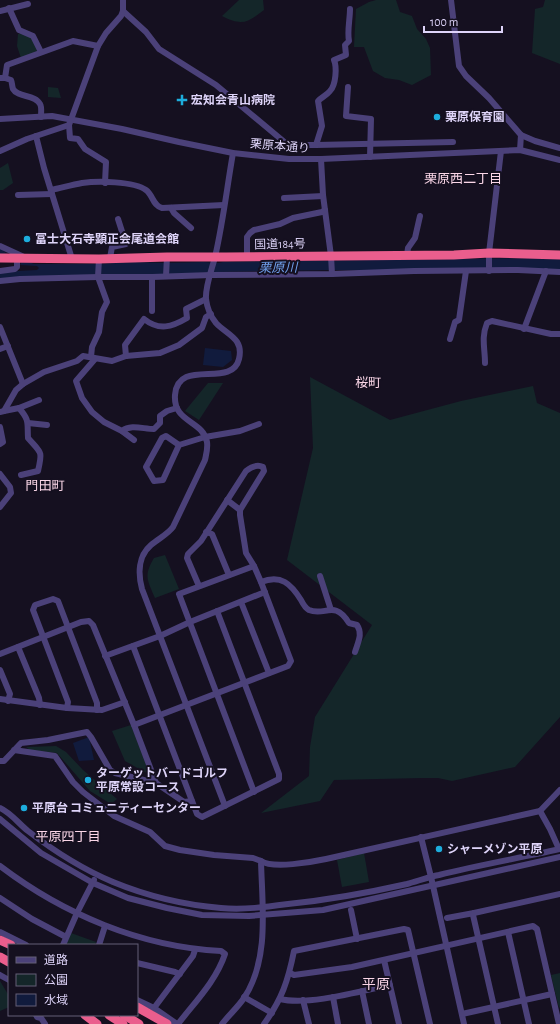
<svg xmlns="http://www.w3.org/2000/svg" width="560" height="1024" font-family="'Alegreya Sans','Noto Sans JP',sans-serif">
  <rect width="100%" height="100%" fill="#151020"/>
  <g fill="#142629">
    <path d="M239 0H263L264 10C247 23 242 26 222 16Z"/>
    <path d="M376 0H396L400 12 412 16 417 29 426 39 430 48 431 75 412 85 399 80 385 78 373 71 364 47H354L356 9 369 2Z"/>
    <path d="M545 0H560V64L532 53 535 9 543 7Z"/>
    <path d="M18 34C32 34 33 40 38 51L21 58 17 46Z"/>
    <path d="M48 87 58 88 61 98 48 97Z"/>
    <path d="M8 163 13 183 3 190H0V168Z"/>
    <path d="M310 377 390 420 461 401 533 386 537 403 560 413V717L515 767 452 781 438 778H422L334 780 320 801 261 813 309 776 310 747 315 717 372 625 287 560 313 448Z"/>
    <path d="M208 383H223L199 420 185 411Z"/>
    <path d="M165 555 179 589 155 598C148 581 143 576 154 558Z"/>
    <path d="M131 725 150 775 125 761 112 731Z"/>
    <path d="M56 746 66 752 83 770 117 799 111 804 90 791 57 753 30 750 26 747Z"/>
    <path d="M364 853 369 882 342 887 337 860Z"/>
    <path d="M71 933 96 942 95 945H66Z"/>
    <path d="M560 973V1007L559 1008 551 975Z"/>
    <path d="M0 981 9 996V1007L0 1011Z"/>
  </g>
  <g fill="#111b3d">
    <path d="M0 248 6 253 34 264H96L135 262 164 263 204 262 219 263 223 262 539 258 560 259V270H332L217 272 177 274H101L0 280V272L37 270 39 268 37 266 20 265 21 263 0 256Z"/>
    <path d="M205 348 231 351 232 360 223 367 203 365Z"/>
    <path d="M89 737 94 760 79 761 73 743Z"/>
  </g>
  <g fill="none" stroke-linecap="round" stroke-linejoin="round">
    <g stroke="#4b4179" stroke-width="6">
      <path d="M451 0 459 66 466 76 489 98 521 135 520 150"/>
      <path d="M9 8 19 30 33 36 41 52"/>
      <path d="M0 11 28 4"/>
      <path d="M123 11 146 32 159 49 216 85 288 145H316L453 142"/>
      <path d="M0 78H5L7 65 73 41 98 46"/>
      <path d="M5 78 11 80C12 82 12 86 13 89 18 98 35 94 40 104 42 107 41 113 41 117"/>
      <path d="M348 87 346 116 371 119 370 157"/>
      <path d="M0 119 52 116 122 129 179 142 233 153 289 159H321L520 150 560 160"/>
      <path d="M521 135 535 141 560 148"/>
      <path d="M36 136 44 168 72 259"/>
      <path d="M316 145 322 126 318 101C322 97 327 95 330 91 336 85 337 67 334 60L346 55 345 45 349 41C347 32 350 19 350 9"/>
      <path d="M0 151 27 139 69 125"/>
      <path d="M321 159 323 195 331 256 332 274"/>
      <path d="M105 183 106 162 85 149 78 139 70 138 69 125 98 46 106 33 121 16 123 11V0"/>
      <path d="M51 190C61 188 71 185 82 183 97 181 134 181 146 190 153 195 153 206 162 208L224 205"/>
      <path d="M18 195 52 194"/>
      <path d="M284 198 323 196"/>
      <path d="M171 208 174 213 191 228"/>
      <path d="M0 246 24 257"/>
      <path d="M407 255 408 248 415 238 420 216"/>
      <path d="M247 257V237L250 233 254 230 280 224 293 218 322 212 325 210"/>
      <path d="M110 258 112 247 126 244 118 219"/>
      <path d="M0 271 15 269 17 267V258"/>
      <path d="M489 271V253L501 151"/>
      <path d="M166 276 167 257"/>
      <path d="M152 277V311"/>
      <path d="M0 281 20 279 98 277H152L211 275 332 274 414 271 518 270 560 272"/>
      <path d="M0 327 23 384"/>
      <path d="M524 329 546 271"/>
      <path d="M450 339 455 322 459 320 466 271"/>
      <path d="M0 349 8 346"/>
      <path d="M126 356 125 345 144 319C159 331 172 327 187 318L186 309 206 299"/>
      <path d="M91 357 92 347 99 332 102 312 107 302 98 277 99 259"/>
      <path d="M95 359 76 381 82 398 92 412 104 422 122 431 134 440"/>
      <path d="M485 363C485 348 481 338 487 323L492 321 551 334H560"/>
      <path d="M19 408 39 400"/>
      <path d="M4 411 19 408C30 421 27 422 28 438 41 453 43 450 38 471L21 475"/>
      <path d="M0 412 4 411 16 390 23 384 44 372 77 361 83 356 112 361 126 356 160 353 179 345 202 328 206 317 211 314"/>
      <path d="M28 423 47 425"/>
      <path d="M0 427 3 442 0 444"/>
      <path d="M122 431C131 424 143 429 154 429L160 423V416L167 411 177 408"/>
      <path d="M179 445 166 436 162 438 146 467 154 481 163 480 179 445 205 437 240 431 259 424"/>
      <path d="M0 474 10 487 11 493 0 507"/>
      <path d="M227 500 240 510"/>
      <path d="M206 532 212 534 229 575"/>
      <path d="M254 566 179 594 254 792"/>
      <path d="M320 576 331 610"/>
      <path d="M261 582C281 574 291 584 301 600 303 604 305 608 309 610 325 617 334 599 349 623L357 625C363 634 358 642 355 652"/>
      <path d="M241 602 269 673"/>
      <path d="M133 646 197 814 202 817 279 779V774L217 611"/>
      <path d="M18 647 39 698 40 705"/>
      <path d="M0 654 81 622 89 621 93 625 134 725 156 783 184 802 192 801"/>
      <path d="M105 656 160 636 190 622 265 592"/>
      <path d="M0 670 10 694 8 701"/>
      <path d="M0 699 67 708 102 710 125 702"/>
      <path d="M67 708 68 702 33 610 35 605 53 599 58 601 97 703V710"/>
      <path d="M134 725 288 666 291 661 261 582 254 566 246 553 240 515V510L264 471 263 467C257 464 251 467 246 471L201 541 188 554 187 558 199 586"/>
      <path d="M14 750 55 756 73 782 83 792 114 816 150 832 165 846 180 850 214 855 253 858 261 861C262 905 270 959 244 998 238 1007 229 1015 222 1024"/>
      <path d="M0 761H4L21 743 48 740 87 732 91 737 110 770 115 773 156 783"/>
      <path d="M225 806 142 589C138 574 138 556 151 545 159 538 167 535 173 527L205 460C206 455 208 449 207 442 203 420 173 423 175 395 178 357 232 389 239 359 244 338 227 335 216 323 211 317 207 307 206 299 205 287 212 269 215 257 223 223 227 187 233 153"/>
      <path d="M0 808C11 813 18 823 28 831 54 851 82 869 113 882 147 896 185 905 221 908 244 910 266 907 288 904 328 900 367 893 407 884 418 881 428 877 439 875 479 865 520 858 560 849"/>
      <path d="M540 811 560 790"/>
      <path d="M0 819 41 853 93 883 128 898 167 908 202 915 249 916 323 910 560 857"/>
      <path d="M421 837 431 877 464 1024"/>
      <path d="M261 861C273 869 312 862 326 859L540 811 550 829 559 849"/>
      <path d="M0 866C63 914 141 947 221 951L225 954C216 981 195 1002 178 1024"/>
      <path d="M0 898 32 919 66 937"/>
      <path d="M351 910 357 939"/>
      <path d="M447 918 474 913"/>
      <path d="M0 932 26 945"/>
      <path d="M508 932 529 1024"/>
      <path d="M63 945 77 913 94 880"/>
      <path d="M99 945 105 926"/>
      <path d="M384 960 399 1024"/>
      <path d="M137 963 175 972 180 974"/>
      <path d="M290 973 294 975 352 967 533 926 537 929 559 1024"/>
      <path d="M0 975 9 980"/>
      <path d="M362 991 369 1024"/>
      <path d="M244 997 272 1013"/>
      <path d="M333 997 338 1024"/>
      <path d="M280 999C308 1006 361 991 390 985"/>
      <path d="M137 1000 154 1008 177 1024"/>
      <path d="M303 1000 309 1024"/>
      <path d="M154 1008 193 956 195 950"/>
      <path d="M462 1014 552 994"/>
      <path d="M36 1015 37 1017 41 1018 45 1024"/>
      <path d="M264 1024C282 999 288 981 294 951L404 929 408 930 430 1024"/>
      <path d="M498 1024 473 915 474 913 560 894"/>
    </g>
    <g stroke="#ea5e8d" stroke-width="9">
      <path d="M0 258 99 259 167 257H226L454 255 489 253 560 255"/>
      <path d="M0 940 11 945"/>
      <path d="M0 957 9 962"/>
      <path d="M137 1007 167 1024"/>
      <path d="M85 1015 97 1024"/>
      <path d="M109 1015 123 1024"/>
      <path d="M124 1015 139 1024"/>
    </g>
  </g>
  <g fill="#1daddd" stroke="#151020" stroke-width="1.5">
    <path d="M180 94h4v4h4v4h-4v4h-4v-4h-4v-4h4z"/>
    <circle cx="437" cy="117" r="4"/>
    <circle cx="27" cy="239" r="4"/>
    <circle cx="88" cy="780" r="4"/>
    <circle cx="24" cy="808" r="4"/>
    <circle cx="439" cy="849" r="4"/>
  </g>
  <g text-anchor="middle" stroke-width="4" stroke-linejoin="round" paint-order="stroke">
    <g font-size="12" font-weight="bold" fill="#ded4f9" stroke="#151020" text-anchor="start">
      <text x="191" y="104">宏知会青山病院</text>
      <text x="445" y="121">栗原保育園</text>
      <text x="35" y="243">冨士大石寺顕正会尾道会館</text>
      <text x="96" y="777">ターゲットバードゴルフ<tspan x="96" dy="14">平原常設コース</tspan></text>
      <text x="32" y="812">平原台 コミュニティーセンター</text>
      <text x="447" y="853">シャーメゾン平原</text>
    </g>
    <g font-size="12" fill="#ded4f9" stroke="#151020">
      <text transform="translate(280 146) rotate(5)" y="4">栗原本通り</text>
      <text transform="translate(280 244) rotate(-1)" y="4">国道184号</text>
    </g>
    <g font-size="13" fill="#fad6e7" stroke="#151020">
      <text x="463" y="183">栗原西二丁目</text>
      <text x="368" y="387">桜町</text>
      <text x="45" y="490">門田町</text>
      <text x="68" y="841">平原四丁目</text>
    </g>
    <g font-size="13" font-style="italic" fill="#6fa0ec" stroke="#151020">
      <text transform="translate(278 267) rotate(-1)" y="5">栗原川</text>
    </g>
    <g font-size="14" fill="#fad6e7" stroke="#151020">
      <text x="376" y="989">平原</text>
    </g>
  </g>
  <rect x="8" y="944" width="130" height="72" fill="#151020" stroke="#655e77"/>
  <rect x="16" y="957" width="20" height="6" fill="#4b4179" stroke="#655e77"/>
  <text x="44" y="964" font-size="12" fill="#ded4f9">道路</text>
  <rect x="16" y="974" width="20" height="12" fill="#142629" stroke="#655e77"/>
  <text x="44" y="984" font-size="12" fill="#ded4f9">公園</text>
  <rect x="16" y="994" width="20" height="12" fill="#111b3d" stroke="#655e77"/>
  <text x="44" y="1004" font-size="12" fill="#ded4f9">水域</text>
  <path d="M424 26v6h78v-6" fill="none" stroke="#ded4f9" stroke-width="2"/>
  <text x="430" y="26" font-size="12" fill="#ded4f9" stroke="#151020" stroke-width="3" paint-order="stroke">100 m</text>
</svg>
